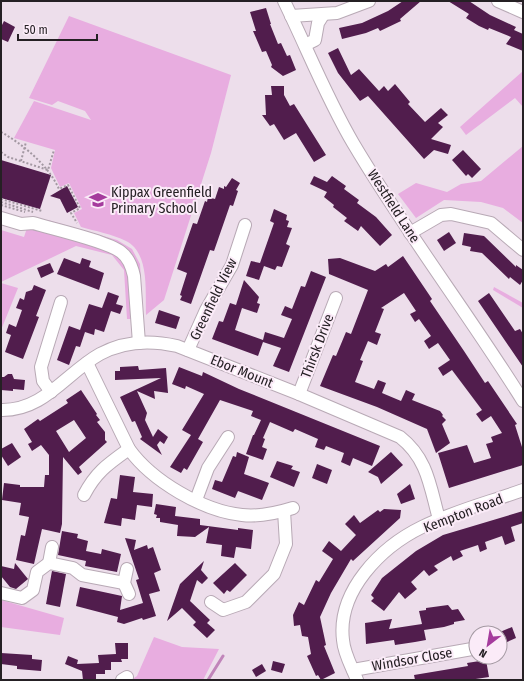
<svg xmlns="http://www.w3.org/2000/svg" width="524" height="681" font-family="'Fira Sans Condensed',sans-serif">
  <rect width="100%" height="100%" fill="#eddeeb"/>
  <g fill="#e8ade0">
    <path d="M69 16 231 75 211 153 164 300 146 315C145 292 150 253 126 241 112 234 95 231 81 227L74 213 82 209 69 183 60 187 51 168 55 150 14 138 34 101 91 120 85 111 58 101 52 105 29 98Z"/>
    <path d="M523 71V107L515 98 466 135 460 127Z"/>
    <path d="M523 146V223L503 208 481 202 444 200 416 218 398 194 416 183 447 192 461 184 481 181Z"/>
    <path d="M48 220 117 240 132 249 140 264 144 329 134 258 51 225Z"/>
    <path d="M32 225 106 247 120 257 129 271 134 319H127L124 270 112 255 76 246 1 282V230L24 237 27 228Z"/>
    <path d="M1 283 18 288 1 330Z"/>
    <path d="M494 287 523 303V308L493 290Z"/>
    <path d="M1 600 64 618 60 635 1 627Z"/>
    <path d="M154 637 182 647 219 649 203 680H131L137 676Z"/>
  </g>
  <g fill="none" stroke-linecap="round" stroke-linejoin="round">
    <path stroke="#c185ba" stroke-width="3" d="M208 680 223 656"/>
  </g>
  <g fill="#511d4d" fill-rule="evenodd">
    <path d="M403 1H421L400 19 401 21 380 31 378 28 366 33 342 39 339 28 362 23 388 11Z"/>
    <path d="M448 1H469L490 15 516 27 514 30 523 34V51L506 44 511 37 489 28 488 30 479 26 466 18 469 14Z"/>
    <path d="M266 8 271 24H270L278 44 281 43 287 56 290 55 296 70 283 76 271 67 272 65 266 51 262 52 253 31H256L250 12Z"/>
    <path d="M4 21 15 27 8 42 1 39V27Z"/>
    <path d="M338 48 351 75 359 69 379 91 384 86 388 91 395 84 410 102 408 104 425 122 441 108 448 115 438 123 443 127 431 139 451 145 448 154 434 150 424 159 368 96 360 101 338 73 328 53Z"/>
    <path d="M271 86H284V95L290 106 294 104 326 155 314 162 296 133 284 140 274 124 270 126 262 115H266L265 95H272Z"/>
    <path d="M463 150 481 169 472 178 468 174 466 176 452 160Z"/>
    <path d="M1 160 51 175 40 209 1 198Z"/>
    <path d="M314 176 327 182 332 176 346 186 344 189 359 200 357 203 376 217 392 235 380 246 361 226 358 231 344 221 347 218 333 207 334 205 324 197 327 192 310 184Z"/>
    <path d="M232 178 240 183 236 190 238 191 233 206 230 205 214 251 210 250 191 304 180 300 182 296 180 295 187 273 177 269 193 223 197 224 205 201 207 202 208 197 215 199 219 187 224 189V186L226 187Z"/>
    <path d="M67 186 78 207 67 213 60 199 50 196Z"/>
    <path d="M274 209 287 215 286 220 289 221 287 227 292 228 286 244 290 246 282 267 277 266 275 270 264 266 259 280 246 276 251 261 260 263 274 223 270 221Z"/>
    <path d="M449 232 456 243 444 251 437 240Z"/>
    <path d="M464 233 484 236 516 267V265L523 270V280L520 285 510 277 509 279 482 253 470 251 471 247 462 245Z"/>
    <path d="M403 256 432 299 430 301 464 351 485 383 488 381 517 424 515 425 522 447H523V465L449 488 438 453 467 445 474 463 491 458 486 444 493 442 491 437 502 433 491 416 482 422 476 414 482 410 452 370 443 376 438 368 450 360 438 343 429 349 424 341 431 336 419 319 415 322 410 314 416 311 404 293 381 308 384 309 375 332 381 334 377 345 368 341 360 360 363 361 355 382 374 389 378 380 386 383 382 393 401 401 406 390 415 394 412 400 440 411 443 415 442 416 446 420 442 424 450 443 436 453 427 429 377 407 320 386 333 355 336 356 346 332 351 334 368 290 329 274 328 259 340 258 375 271 386 264 388 267Z"/>
    <path d="M64 258 80 264 82 258 91 261 89 267 104 273 99 290 57 274Z"/>
    <path d="M50 263 54 272 41 278 37 268Z"/>
    <path d="M311 271 326 277 289 372 273 366 281 348 263 342 258 356 212 339 219 321 223 322 230 303 236 305 244 280 259 297 257 303 260 304 257 313 242 308 235 330 263 340 265 332 284 338 292 319 281 315 285 306 292 309 301 286 305 287Z"/>
    <path d="M34 285 46 290 36 316 39 317 23 359 5 352 11 335 6 333 9 324 16 327 22 310 16 308 20 298 24 300 26 292 32 290Z"/>
    <path d="M108 292 119 296 116 304 123 306 120 314 111 311 104 332 95 329 94 335 85 332 80 347 76 346 69 365 57 360 69 326 80 330 89 304 102 308Z"/>
    <path d="M489 293 515 331 520 329 523 334V367L478 301Z"/>
    <path d="M159 310 180 317 176 329 155 323Z"/>
    <path d="M138 366 139 370 166 368 168 393 154 391 155 399 137 391 147 413 145 420 153 437 158 429 168 437 164 444 160 441 157 445 162 455 140 439 142 437 135 421 132 422 120 397 161 378 115 380V371H120V367Z"/>
    <path d="M179 367 202 376 203 372 239 389 380 446 372 466 353 458 350 466 341 462 344 453 326 446 324 450 315 447 318 439 295 429 293 432 270 422 263 438 265 439 262 447 267 449 263 460 246 454 253 435H254L261 420 251 416 253 411 220 400 198 439 193 436 203 442 187 470 184 468 181 473 170 467 191 435 182 430 204 394 186 386 185 389 172 384Z"/>
    <path d="M8 374H12L14 379 25 380 24 390 13 389V391L1 390V377H4Z"/>
    <path d="M81 390 97 414 96 415 100 420 97 422 105 432V440L107 442 79 467 82 472 78 475 63 457 62 524 60 533 42 529 34 564 16 560 21 535 25 536 29 517 19 515 21 503 2 500 4 483 20 485V487H44L45 475H49V455L41 445 32 451 28 444 32 442 24 429 38 419 40 421 68 403 66 400ZM74 420 86 438 69 452 56 431Z"/>
    <path d="M12 443 21 457 8 466 1 455V449Z"/>
    <path d="M237 452 249 457 244 474 269 483 262 500 238 491 235 498 212 489 215 480 222 482 233 456 236 457Z"/>
    <path d="M391 452 403 465 381 484 378 477 368 472Z"/>
    <path d="M277 461 293 466 291 469 300 472 294 487 270 477Z"/>
    <path d="M317 464 332 470 327 484 312 478Z"/>
    <path d="M120 475 135 477 133 492 153 494 152 507 137 505 135 520 122 518 121 526 104 523 111 498 117 499Z"/>
    <path d="M410 484 415 499 401 504 397 494Z"/>
    <path d="M156 504 176 507 175 516 200 519V525L238 530V528L253 530 251 549 236 547 234 558 221 556 222 545 206 543 209 527 195 537 177 536 178 525 160 522V518H156L157 515 154 514Z"/>
    <path d="M384 509 401 510 400 518 353 561 351 559 331 593 320 617 326 645 324 646 335 673 321 680 318 675 316 676 307 656 311 654 308 637 302 636 300 625 294 626 293 615 299 602 304 605 316 580 319 582 333 559 322 551 329 541 341 551 356 535 345 524 354 515 360 523 378 510 380 512Z"/>
    <path d="M523 511V523L511 527 515 541 505 545 502 536 485 542 487 549 480 552 478 545 460 551 463 556 453 561 451 556 434 566 438 570 429 576 424 570 411 582 417 589 405 599 399 592 384 611 371 601 374 598 371 595 382 578 416 551 443 535Z"/>
    <path d="M62 531 78 534 77 538 88 541 86 551 101 554 102 549 121 554 117 572 85 566 86 561 58 555Z"/>
    <path d="M125 538 136 540 134 550 147 545 148 549 153 547 161 570 154 573 160 591 149 594 156 616 143 620 142 618 124 624 117 622 118 617 76 606 80 587 122 596 120 610 143 603 136 580 139 579Z"/>
    <path d="M204 561 201 570 208 578 202 584 197 580 190 601 210 620 207 623 215 630 207 638 193 625 196 622 182 608 167 621 180 584Z"/>
    <path d="M15 563 28 579 16 589 10 587 1 576V566L14 569Z"/>
    <path d="M235 563 247 575 230 592 227 590 224 594 213 583Z"/>
    <path d="M52 571 66 574 60 607 46 604Z"/>
    <path d="M448 605 452 610 458 609 465 620 454 622V624L444 627 424 630 426 640 415 642 395 645 394 640 366 644 365 623 392 619 389 629 422 624 419 611 426 610V608Z"/>
    <path d="M512 627 516 638 500 645V632Z"/>
    <path d="M115 643H128V659H121L122 662H111V670H105V674H96V679L83 680 82 671 65 664 68 656 78 660 77 664 99 663 98 655 116 654Z"/>
    <path d="M1 653 32 655V659L42 660 41 671 17 669V666L1 664Z"/>
    <path d="M486 660 489 677 469 680H415L414 675 468 666 467 663Z"/>
    <path d="M273 661 285 664 282 673 271 670Z"/>
    <path d="M262 664 266 671 256 677 252 670Z"/>
  </g>
  <g fill="none" stroke-linecap="round" stroke-linejoin="round">
    <g stroke="#b8a9b5" stroke-width="14">
      <g id="minor">
        <path d="M284 1C307 48 326 97 353 143 405 231 468 313 523 401"/>
        <path d="M498 1 523 12"/>
        <path d="M291 16 337 13 369 1"/>
        <path d="M305 45 315 40 318 23 323 15"/>
        <path d="M1 218 21 224 33 223C53 229 107 241 121 252 129 258 132 267 134 276L139 343"/>
        <path d="M410 233 441 215 451 214 491 223 523 250"/>
        <path d="M188 350 206 310 232 265 245 225"/>
        <path d="M87 363 129 449C152 481 203 511 242 515 259 517 277 513 293 508"/>
        <path d="M51 392 43 381 41 367 61 302"/>
        <path d="M299 394 336 298"/>
        <path d="M1 410C44 411 66 373 100 354 124 341 151 340 177 346L299 394 400 437C428 459 430 487 439 519"/>
        <path d="M84 495C96 472 108 464 129 449"/>
        <path d="M196 500 208 468 228 437"/>
        <path d="M49 563 52 547"/>
        <path d="M127 569 124 583 129 594"/>
        <path d="M1 593 22 598 33 590 37 572 49 563 73 568 82 575 124 583"/>
        <path d="M211 602 223 610 246 602 274 574 286 544 284 511"/>
        <path d="M353 670 472 649"/>
        <path d="M122 680 127 677"/>
        <path d="M357 680C352 667 344 654 343 640 337 591 381 547 422 527 454 511 490 502 523 490"/>
      </g>
    </g>
    <g stroke="#a398a2" stroke-width="2" stroke-dasharray="2 2" stroke-linecap="butt">
      <path d="M1 132C24 145 48 165 59 189L68 185 80 208 71 213 77 223"/>
      <path d="M1 152 8 157 48 170 54 150"/>
      <path d="M21 161 26 142"/>
      <path d="M1 199 42 211"/>
      <path d="M1 202 33 212"/>
      <path d="M1 205 25 212"/>
    </g>
    <use href="#minor" stroke="#fff" stroke-width="12"/>
  </g>
  <defs>
    <g id="school-bare" transform="scale(1.38)"><path d="M0-5L7-2L0 1L-7-2ZM-4 1L0 2.5L4 1V4Q0 6-4 4Z" fill="#a53b9d" stroke="#fbebf8" stroke-width="2.5" paint-order="stroke"/></g>
  </defs>
  <g fill-rule="evenodd">
    <use href="#school-bare" x="98" y="200"/>
  </g>
  <g text-anchor="middle" stroke-width="4" stroke-linejoin="round" paint-order="stroke">
    <g font-size="14" fill="#252024" stroke="#fbebf8" text-anchor="start">
      <text x="111" y="197">Kippax Greenfield<tspan x="111" dy="16">Primary School</tspan></text>
    </g>
    <g font-size="14" fill="#252024" stroke="#fbebf8">
      <text transform="translate(394 206) rotate(57)" y="5">Westfield Lane</text>
      <text transform="translate(213 299) rotate(-64)" y="5">Greenfield View</text>
      <text transform="translate(317 346) rotate(-69)" y="5">Thirsk Drive</text>
      <text transform="translate(242 371) rotate(22)" y="5">Ebor Mount</text>
      <text transform="translate(463 513) rotate(-21)" y="5">Kempton Road</text>
      <text transform="translate(412 659) rotate(-10)" y="5">Windsor Close</text>
    </g>
  </g>
  <rect width="524" height="681" fill="none" stroke="#252024" stroke-width="4"/>
  <g transform="translate(488 645) rotate(211)"><circle r="19" fill="#fbebf8" stroke="#a59aa3"/>
  <path d="M0-3L7 15L0 10L-7 15Z" fill="#a53b9d"/>
  <text y="-6" font-size="11" font-weight="bold" text-anchor="middle" fill="#252024">N</text>
  </g>
  <path d="M18 34v6h79v-6" fill="none" stroke="#252024" stroke-width="2"/>
  <text x="24" y="34" font-size="12" fill="#252024" stroke="#fbebf8" stroke-width="3" paint-order="stroke">50 m</text>
</svg>
